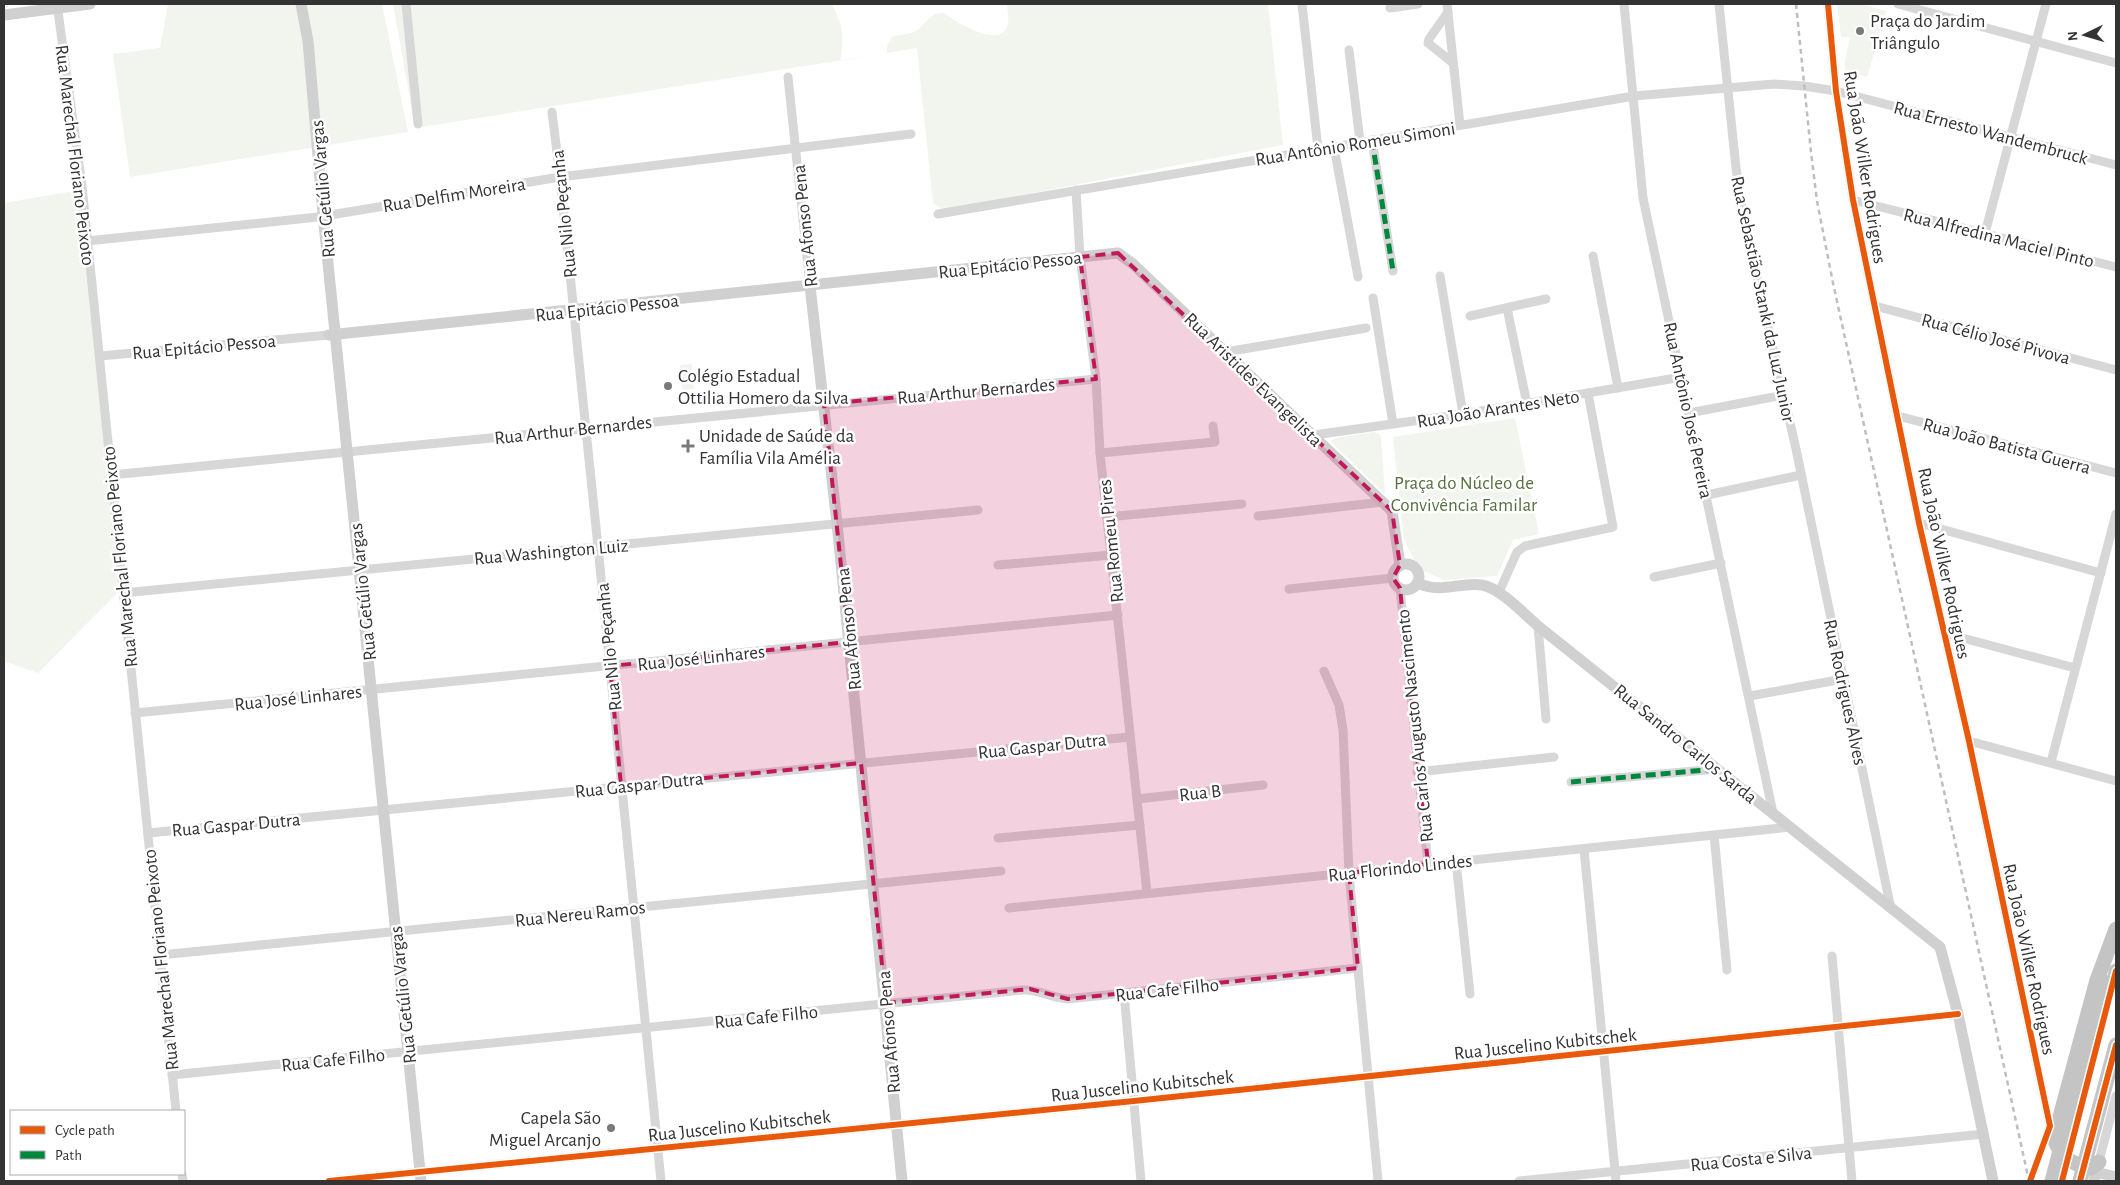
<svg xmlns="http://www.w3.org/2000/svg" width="2120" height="1185" font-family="'Alegreya Sans',sans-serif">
  <rect width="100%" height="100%" fill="#fff"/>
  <g fill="#f1f5ed">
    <path d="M168 4H382L408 132 130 177 113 54 160 48Z"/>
    <path d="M393 4H832C843 27 845 36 840 61L887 53V46L892 37C900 34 909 35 916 31 926 24 930 12 944 13 954 21 999 49 1007 27 1010 21 1007 10 1007 4H1268L1283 145 944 210 933 203 917 48 887 53 415 128Z"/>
    <path d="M1837 4H1861L1886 11 1867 77 1845 71V61L1850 37H1841Z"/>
    <path d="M80 190 120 590 38 673 4 661V203Z"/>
    <path d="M692 364 694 389 682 390 680 365Z"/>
    <path d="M1515 418 1539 534 1513 540 1497 576 1444 580 1424 571 1414 560 1404 539 1393 437Z"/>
    <path d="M1374 432 1379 434 1381 437 1385 494 1330 441 1336 438Z"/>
  </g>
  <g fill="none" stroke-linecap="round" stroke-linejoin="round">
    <g stroke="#d7d7d7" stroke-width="9">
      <path d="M57 4 82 186 176 1111"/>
      <path d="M406 4 418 124"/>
      <path d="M1302 4 1318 149"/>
      <path d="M1447 4 1460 125"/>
      <path d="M1624 4 1643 198 1773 813"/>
      <path d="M1719 4 1736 168 1745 225 1796 449 1891 909"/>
      <path d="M1828 4 1836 91 1853 200 1919 523 1969 741 2052 1136"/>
      <path d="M1898 4 2116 63"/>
      <path d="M1390 8 1418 4"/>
      <path d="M1448 12 1429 39 1428 43 1453 63"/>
      <path d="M1349 50 1360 142"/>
      <path d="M788 77 810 286"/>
      <path d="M552 112 560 177 598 547 661 1181"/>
      <path d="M1372 140 1393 271"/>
      <path d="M1334 147 1358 277"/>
      <path d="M1076 190 1080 257 1096 379 1100 453 1147 893"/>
      <path d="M1853 200 2116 267"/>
      <path d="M938 214 1634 96 1774 84 1804 86 1836 91 2116 165"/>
      <path d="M1985 233 2046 4"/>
      <path d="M87 241 318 217 560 177 911 134"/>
      <path d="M1593 256 1618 388"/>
      <path d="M1440 276 1463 414"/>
      <path d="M1373 298 1393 424"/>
      <path d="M1875 306 2116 370"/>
      <path d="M1507 308 1527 404"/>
      <path d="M1470 316 1546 299"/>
      <path d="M1226 352 1366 328"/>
      <path d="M100 356 329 335"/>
      <path d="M1689 413 1784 395"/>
      <path d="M1898 416 2116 473"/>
      <path d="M1314 435 1463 414 1682 377"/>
      <path d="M1100 453 1215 442 1213 426"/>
      <path d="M111 475 1096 379"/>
      <path d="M1707 495 1801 475"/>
      <path d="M1258 516 1383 502"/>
      <path d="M1107 517 1242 504"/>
      <path d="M1919 523 2101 573"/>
      <path d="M998 565 1111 555"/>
      <path d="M1654 577 1721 563"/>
      <path d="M1400 588 1428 864"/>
      <path d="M1289 589 1393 578"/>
      <path d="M1499 592 1517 552 1525 546 1613 527 1588 393"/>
      <path d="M123 593 978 510"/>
      <path d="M1538 626 1546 719"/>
      <path d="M1944 633 2075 668"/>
      <path d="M1324 671 1339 705 1343 730 1349 873 1378 1181"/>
      <path d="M1750 696 1843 679"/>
      <path d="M135 713 1118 615"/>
      <path d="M1969 741 2116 781"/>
      <path d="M2051 762 2116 514"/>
      <path d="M1417 772 1554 757"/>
      <path d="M1571 782 1717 769"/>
      <path d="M1137 799 1263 785"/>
      <path d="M148 833 1130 737"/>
      <path d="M1714 835 1727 970"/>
      <path d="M998 838 1140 825"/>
      <path d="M1584 849 1616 1181"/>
      <path d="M1456 861 1470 994"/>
      <path d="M1009 908 1791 827"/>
      <path d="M160 955 1001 871"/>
      <path d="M1832 956 1852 1181"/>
      <path d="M1124 993 1141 1181"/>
      <path d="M172 1075 1022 990C1039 989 1051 998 1068 999L1358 968"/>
      <path d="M2098 1165 2116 1096"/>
      <path d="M182 1174 183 1181"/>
      <path d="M329 1181 1134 1101 1958 1014"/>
      <path d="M1519 1181 1984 1134"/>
    </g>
    <g stroke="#d0d0d0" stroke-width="11">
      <path d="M301 4 308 41 323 214 421 1181"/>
      <path d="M4 15 90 4"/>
      <path d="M810 286 837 523 902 1181"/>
      <path d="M329 335 1118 253 1133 264 1392 511 1400 565"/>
      <circle cx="1406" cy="577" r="13"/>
      <path d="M1417 583C1443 594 1457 582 1482 585 1500 588 1524 614 1538 626L1940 947 1958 1014 1993 1181"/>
      <path d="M2094 1181 2096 1172 2116 1177"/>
    </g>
    <g stroke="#c4c4c4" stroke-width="15">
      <path d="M2114 985 2116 971"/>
      <path d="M2099 1162 2091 1168C2070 1163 2063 1160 2054 1139L2097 980 2116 929"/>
    </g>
    <path stroke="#bebebe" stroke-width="2.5" stroke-dasharray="5 4" stroke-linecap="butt" d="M1796 4 1811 152 1817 201 1833 283 2029 1181"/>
    <g stroke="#c4c4c4" stroke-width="15">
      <path d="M2052 1181 2105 982"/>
      <path d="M2080 1181 2116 1045"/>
    </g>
    <g stroke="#00873e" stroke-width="5" stroke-dasharray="10 5" stroke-linecap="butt">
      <path d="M1372 140 1393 271"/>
      <path d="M1571 782 1717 769"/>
    </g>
    <g stroke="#fff" stroke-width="9">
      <g id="cycleway">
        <path d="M1828 4 1836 91 1853 200 1919 523 1969 741 2050 1126 2030 1181"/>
        <path d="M329 1181 1134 1101 1958 1014"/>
        <path d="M2062 1181 2116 971"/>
        <path d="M2080 1181 2116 1045"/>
      </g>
    </g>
    <use href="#cycleway" stroke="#e8590c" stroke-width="6"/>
  </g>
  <path fill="#c2185b" fill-opacity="0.2" stroke="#c2185b" stroke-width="4" stroke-dasharray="10 6" stroke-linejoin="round" d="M1118 253 1392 511 1400 565 1393 578 1400 588 1428 864 1349 873 1358 968 1068 999 1030 989 886 1003 861 763 621 786 610 666 849 642 824 404 1096 379 1080 257Z"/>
  <g fill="#7a7a7a" stroke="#fff" stroke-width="2">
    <circle cx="1860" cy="31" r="5"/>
    <circle cx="668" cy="386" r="5"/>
    <path d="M685.5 438.5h5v5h5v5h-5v5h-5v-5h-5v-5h5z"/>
    <circle cx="611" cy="1128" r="5"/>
  </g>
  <g text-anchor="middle" stroke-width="5" stroke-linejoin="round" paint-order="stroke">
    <g font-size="19" fill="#333" stroke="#fff" text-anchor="start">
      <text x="1870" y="27">Praça do Jardim<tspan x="1870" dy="22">Triângulo</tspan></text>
      <text x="678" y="382">Colégio Estadual<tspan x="678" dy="22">Ottilia Homero da Silva</tspan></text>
      <text x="699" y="442">Unidade de Saúde da<tspan x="699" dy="22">Família Vila Amélia</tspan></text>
      <text x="601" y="1124" text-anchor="end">Capela São<tspan x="601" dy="22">Miguel Arcanjo</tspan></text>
    </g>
    <g font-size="19" fill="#333" stroke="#fff">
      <text transform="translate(1991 132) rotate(15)" y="7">Rua Ernesto Wandembruck</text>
      <text transform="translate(1355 143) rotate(-9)" y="7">Rua Antônio Romeu Simoni</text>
      <text transform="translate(76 155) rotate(83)" y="7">Rua Marechal Floriano Peixoto</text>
      <text transform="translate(1866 167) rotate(81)" y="7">Rua João Wilker Rodrigues</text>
      <text transform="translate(322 189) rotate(-95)" y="7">Rua Getúlio Vargas</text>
      <text transform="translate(454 194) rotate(-9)" y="7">Rua Delfim Moreira</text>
      <text transform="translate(563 214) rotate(-96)" y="7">Rua Nilo Peçanha</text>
      <text transform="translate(804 226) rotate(-96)" y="7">Rua Afonso Pena</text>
      <text transform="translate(1999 237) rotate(14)" y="7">Rua Alfredina Maciel Pinto</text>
      <text transform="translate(1010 264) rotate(-6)" y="7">Rua Epitácio Pessoa</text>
      <text transform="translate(1764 299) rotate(78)" y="7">Rua Sebastião Stanki da Luz Junior</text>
      <text transform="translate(607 307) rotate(-6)" y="7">Rua Epitácio Pessoa</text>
      <text transform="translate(1996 338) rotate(15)" y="7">Rua Célio José Pivova</text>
      <text transform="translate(204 346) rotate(-5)" y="7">Rua Epitácio Pessoa</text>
      <text transform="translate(1254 379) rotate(44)" y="7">Rua Aristides Evangelista</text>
      <text transform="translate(976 390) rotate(-5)" y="7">Rua Arthur Bernardes</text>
      <text transform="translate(1498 408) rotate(-9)" y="7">Rua João Arantes Neto</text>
      <text transform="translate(1689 410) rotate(78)" y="7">Rua Antônio José Pereira</text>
      <text transform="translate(573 429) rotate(-6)" y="7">Rua Arthur Bernardes</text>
      <text transform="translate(2007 445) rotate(15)" y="7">Rua João Batista Guerra</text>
      <text transform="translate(1110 541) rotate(-96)" y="7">Rua Romeu Pires</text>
      <text transform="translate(551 551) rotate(-5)" y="7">Rua Washington Luiz</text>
      <text transform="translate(119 557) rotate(-96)" y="7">Rua Marechal Floriano Peixoto</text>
      <text transform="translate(1945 563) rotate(78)" y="7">Rua João Wilker Rodrigues</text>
      <text transform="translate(362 592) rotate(-96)" y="7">Rua Getúlio Vargas</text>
      <text transform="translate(848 629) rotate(-96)" y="7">Rua Afonso Pena</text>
      <text transform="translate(608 647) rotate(-96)" y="7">Rua Nilo Peçanha</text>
      <text transform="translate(701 657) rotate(-6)" y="7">Rua José Linhares</text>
      <text transform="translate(1846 692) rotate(78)" y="7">Rua Rodrigues Alves</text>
      <text transform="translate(298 697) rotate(-6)" y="7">Rua José Linhares</text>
      <text transform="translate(1414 726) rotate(-96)" y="7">Rua Carlos Augusto Nascimento</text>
      <text transform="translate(1686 743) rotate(39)" y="7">Rua Sandro Carlos Sarda</text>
      <text transform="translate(1042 745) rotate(-6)" y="7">Rua Gaspar Dutra</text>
      <text transform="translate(639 784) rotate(-6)" y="7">Rua Gaspar Dutra</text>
      <text transform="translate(1200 792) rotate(-6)" y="7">Rua B</text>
      <text transform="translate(236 824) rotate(-5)" y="7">Rua Gaspar Dutra</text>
      <text transform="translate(1400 867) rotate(-6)" y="7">Rua Florindo Lindes</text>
      <text transform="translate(580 913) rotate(-6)" y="7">Rua Nereu Ramos</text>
      <text transform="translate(2030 959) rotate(78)" y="7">Rua João Wilker Rodrigues</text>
      <text transform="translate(160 960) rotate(-96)" y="7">Rua Marechal Floriano Peixoto</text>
      <text transform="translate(1167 989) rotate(-6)" y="7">Rua Cafe Filho</text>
      <text transform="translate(402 995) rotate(-96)" y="7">Rua Getúlio Vargas</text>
      <text transform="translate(766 1016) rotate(-6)" y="7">Rua Cafe Filho</text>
      <text transform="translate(888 1032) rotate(-95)" y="7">Rua Afonso Pena</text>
      <text transform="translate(1545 1043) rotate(-6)" y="7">Rua Juscelino Kubitschek</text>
      <text transform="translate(333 1059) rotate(-6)" y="7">Rua Cafe Filho</text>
      <text transform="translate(1142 1085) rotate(-6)" y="7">Rua Juscelino Kubitschek</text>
      <text transform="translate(739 1125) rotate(-6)" y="7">Rua Juscelino Kubitschek</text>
      <text transform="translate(1751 1158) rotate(-6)" y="7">Rua Costa e Silva</text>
    </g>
    <g font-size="19" fill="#56703f" stroke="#fff">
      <text x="1464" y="489">Praça do Núcleo de<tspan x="1464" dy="22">Convivência Familar</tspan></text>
    </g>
  </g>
  <rect width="2120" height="1185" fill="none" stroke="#333333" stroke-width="10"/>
  <rect x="10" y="1110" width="175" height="65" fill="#ffffff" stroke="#adadad"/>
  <rect x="20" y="1126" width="25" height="8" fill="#e8590c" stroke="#adadad"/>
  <text x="55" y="1135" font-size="15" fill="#333333">Cycle path</text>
  <rect x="20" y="1151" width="25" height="8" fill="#00873e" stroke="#adadad"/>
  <text x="55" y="1160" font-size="15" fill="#333333">Path</text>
  <g transform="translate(2085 35) rotate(265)" stroke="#ffffff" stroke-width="4" paint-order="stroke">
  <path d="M0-4L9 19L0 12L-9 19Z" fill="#333333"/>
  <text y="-8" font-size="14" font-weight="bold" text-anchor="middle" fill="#333333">N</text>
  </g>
</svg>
